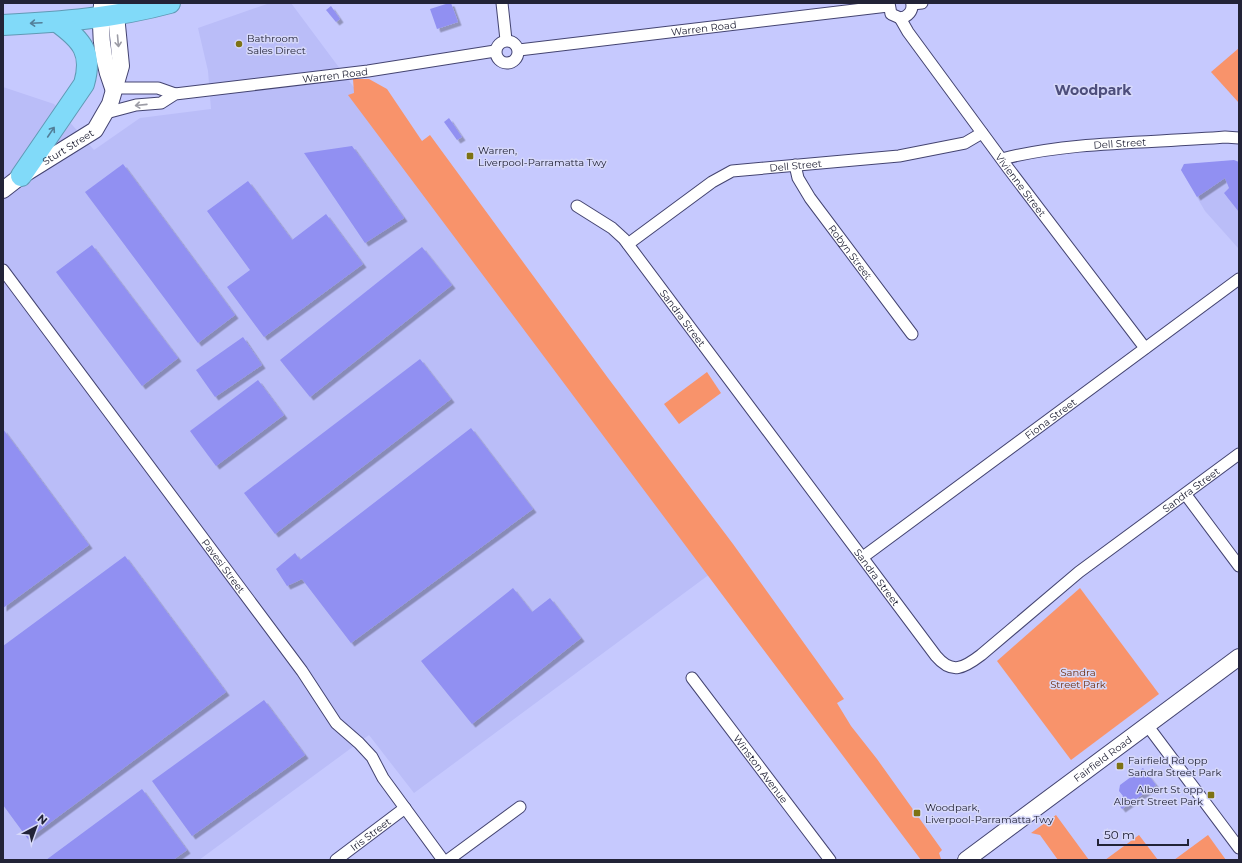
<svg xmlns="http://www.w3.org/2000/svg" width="1242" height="863" font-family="Montserrat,sans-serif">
  <defs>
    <filter id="shadow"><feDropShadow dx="3.5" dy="3.5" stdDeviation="0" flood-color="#0004"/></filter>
  </defs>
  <rect width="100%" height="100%" fill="#c6c9fe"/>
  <g fill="#babdf8">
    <path d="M270 3H291L714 571 414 793 369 735 199 860H3V87L54 104 94 150 140 118 211 109 208 71 198 28Z"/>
    <path d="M1239 162V249L1205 211 1181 170 1184 164Z"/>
  </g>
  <g fill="#f8936b">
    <path d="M1239 48V103L1211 72Z"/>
    <path d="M353 79H369L387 89 422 141 430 135 608 378 733 544 844 699 837 703 851 726 877 759 942 850 939 853 941 859 921 860 348 95 354 93Z"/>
    <path d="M707 372 721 393 679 424 664 404Z"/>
    <path d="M1080 588 1159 694 1071 760 997 661Z"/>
    <path d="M1056 815 1089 860H1058L1040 835 1031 833Z"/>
    <path d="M1139 835 1158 860H1105Z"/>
    <path d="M1208 835 1226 860H1174Z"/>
  </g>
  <g fill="#9190f2" filter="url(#shadow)">
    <path d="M449 3H451L458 22 437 29 430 9Z"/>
    <path d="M331 6 340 19 336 22 326 10Z"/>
    <path d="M449 118 462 137 457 140 444 122Z"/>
    <path d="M352 146 404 218 365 243 304 153Z"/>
    <path d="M1234 160 1239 162V212L1224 193 1229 188 1225 178 1197 197 1181 170 1184 164Z"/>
    <path d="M123 164 235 315 198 343 85 192Z"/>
    <path d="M248 181 292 240 326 214 363 264 264 337 227 287 250 270 207 211Z"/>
    <path d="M92 245 178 358 142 386 56 272Z"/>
    <path d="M422 247 452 285 310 397 280 360Z"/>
    <path d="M243 337 262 365 215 397 196 370Z"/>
    <path d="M420 359 451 399 275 534 244 493Z"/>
    <path d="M258 380 284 415 216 466 190 431Z"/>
    <path d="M471 428 533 509 351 643 302 579 287 586 276 569 295 553 300 560Z"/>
    <path d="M3 429 89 545 3 608Z"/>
    <path d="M125 556 226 692 28 839 3 805V646Z"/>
    <path d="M513 588 532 612 550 598 581 638 472 724 421 661Z"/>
    <path d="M264 700 305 755 192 836 152 781Z"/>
    <path d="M1143 768 1156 785 1122 809 1116 801 1123 796 1119 791 1120 785Z"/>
    <path d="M142 789 187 850 173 860H46Z"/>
  </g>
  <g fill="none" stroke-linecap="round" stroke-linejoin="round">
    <g stroke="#444471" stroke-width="13">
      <g id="street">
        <path d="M502 3 506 40"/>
        <path d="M889 3 891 14 900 18C908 17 913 11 912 3"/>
        <path d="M912 4 922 3"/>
        <path id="s1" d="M900 18 908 32 1008 168 1145 348"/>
        <circle cx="507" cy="52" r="11"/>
        <path id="s2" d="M519 50 888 6"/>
        <path d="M113 88H158L175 94"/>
        <path id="s3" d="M106 113 136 105 161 103 175 94 368 71 495 51"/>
        <path id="s4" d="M1002 159C1071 141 1153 143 1225 137L1239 138"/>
        <path id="s5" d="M795 165 798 178 810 198 912 334"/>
        <path id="s6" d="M577 206 612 228 624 239 936 656C952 675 964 668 981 655L1079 572 1239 454"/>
        <path id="s7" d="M628 244 712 182 732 171 899 156 965 143 982 133"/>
        <path id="s8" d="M3 270 302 671 336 723 359 743 372 757 383 778 443 860"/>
        <path d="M1186 495 1239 566"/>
        <path id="s9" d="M863 557 1239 279"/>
        <path id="s10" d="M692 678 830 860"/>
        <path d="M1147 725 1239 848"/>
        <path id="s11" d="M336 860 405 808"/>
        <path d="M448 860 520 807"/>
      </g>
    </g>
    <g stroke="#444471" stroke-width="18">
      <g id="secondary">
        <path d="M102 5C99 33 103 62 113 88"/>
        <path id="s12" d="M3 190 21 176 95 130 110 104 121 66 116 15 111 3"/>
        <path id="s13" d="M966 860 1239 657"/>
      </g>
    </g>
    <g stroke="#609ab5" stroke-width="22">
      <g id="highway">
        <path d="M3 25C60 22 115 18 170 3"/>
        <path d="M21 176 84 84C93 53 82 40 57 22"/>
      </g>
    </g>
    <use href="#street" stroke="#fff" stroke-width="11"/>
    <use href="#secondary" stroke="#fff" stroke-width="16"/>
    <use href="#highway" stroke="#81daf9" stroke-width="20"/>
  </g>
  <defs><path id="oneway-shaft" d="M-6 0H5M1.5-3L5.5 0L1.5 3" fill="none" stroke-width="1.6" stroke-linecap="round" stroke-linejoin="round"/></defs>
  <g stroke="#527e98">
    <use href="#oneway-shaft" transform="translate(36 23) rotate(177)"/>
    <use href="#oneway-shaft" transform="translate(51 132) rotate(-56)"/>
  </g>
  <g stroke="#9c9ca5">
    <use href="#oneway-shaft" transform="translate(118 41) rotate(85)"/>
    <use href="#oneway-shaft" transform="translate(141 105) rotate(174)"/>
  </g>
  <g fill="#7d7214" stroke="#d6d8f9" stroke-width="1.5">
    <circle cx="239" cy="44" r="4"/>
    <rect x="466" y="152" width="8" height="8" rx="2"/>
    <rect x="1116" y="762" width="8" height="8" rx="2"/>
    <rect x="1207" y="791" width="8" height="8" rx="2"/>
    <rect x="913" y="809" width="8" height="8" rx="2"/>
  </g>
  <g text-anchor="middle" stroke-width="3" stroke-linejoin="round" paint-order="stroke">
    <g font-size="10" fill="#222337" stroke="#d6d8f9">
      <text dy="4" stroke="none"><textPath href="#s2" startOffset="186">Warren Road</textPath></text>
      <text dy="4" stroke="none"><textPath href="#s3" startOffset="234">Warren Road</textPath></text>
      <text dy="4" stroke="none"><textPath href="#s4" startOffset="119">Dell Street</textPath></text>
      <text dy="4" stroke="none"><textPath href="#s12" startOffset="78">Sturt Street</textPath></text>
      <text dy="4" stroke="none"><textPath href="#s7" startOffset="191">Dell Street</textPath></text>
      <text dy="4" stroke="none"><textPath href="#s1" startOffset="206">Vivienne Street</textPath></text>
      <text dy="4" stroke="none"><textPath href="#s5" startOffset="104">Robyn Street</textPath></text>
      <text dy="4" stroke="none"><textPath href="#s6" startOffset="156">Sandra Street</textPath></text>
      <text dy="4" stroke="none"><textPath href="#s9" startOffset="233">Fiona Street</textPath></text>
      <text dy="4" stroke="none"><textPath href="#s6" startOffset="898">Sandra Street</textPath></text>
      <text dy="4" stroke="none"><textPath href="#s8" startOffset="369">Pavesi Street</textPath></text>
      <text dy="4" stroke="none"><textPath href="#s6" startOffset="480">Sandra Street</textPath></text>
      <text dy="4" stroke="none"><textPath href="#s13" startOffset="170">Fairfield Road</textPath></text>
      <text dy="4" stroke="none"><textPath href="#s10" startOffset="114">Winston Avenue</textPath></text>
      <text dy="4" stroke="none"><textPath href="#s11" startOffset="43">Iris Street</textPath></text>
    </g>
    <g font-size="10" fill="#222337" stroke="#d6d8f9" text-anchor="start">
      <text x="247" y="42">Bathroom<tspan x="247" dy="12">Sales Direct</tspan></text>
      <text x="478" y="154">Warren,<tspan x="478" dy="12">Liverpool-Parramatta Twy</tspan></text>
      <text x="1128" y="764">Fairfield Rd opp<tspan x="1128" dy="12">Sandra Street Park</tspan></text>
      <text x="1203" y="793" text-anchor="end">Albert St opp<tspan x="1203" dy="12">Albert Street Park</tspan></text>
      <text x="925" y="811">Woodpark,<tspan x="925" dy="12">Liverpool-Parramatta Twy</tspan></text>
    </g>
    <g font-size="10" fill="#6e2c0c" stroke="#d6d8f9">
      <text x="1078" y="676">Sandra<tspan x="1078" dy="12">Street Park</tspan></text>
    </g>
    <g font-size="14" font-weight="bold" fill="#4d4e7c" stroke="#d6d8f9">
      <text x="1093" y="95">Woodpark</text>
    </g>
  </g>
  <rect width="1242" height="863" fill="none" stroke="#222337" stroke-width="8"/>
  <g transform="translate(36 827) rotate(41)" stroke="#d6d8f9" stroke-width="3" paint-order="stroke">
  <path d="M0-3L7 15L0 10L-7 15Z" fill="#222337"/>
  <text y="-6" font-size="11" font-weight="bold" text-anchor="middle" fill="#222337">N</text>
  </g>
  <path d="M1098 839v6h90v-6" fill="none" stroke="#222337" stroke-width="2"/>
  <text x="1104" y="839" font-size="12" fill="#222337" stroke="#d6d8f9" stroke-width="3" paint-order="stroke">50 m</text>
</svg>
